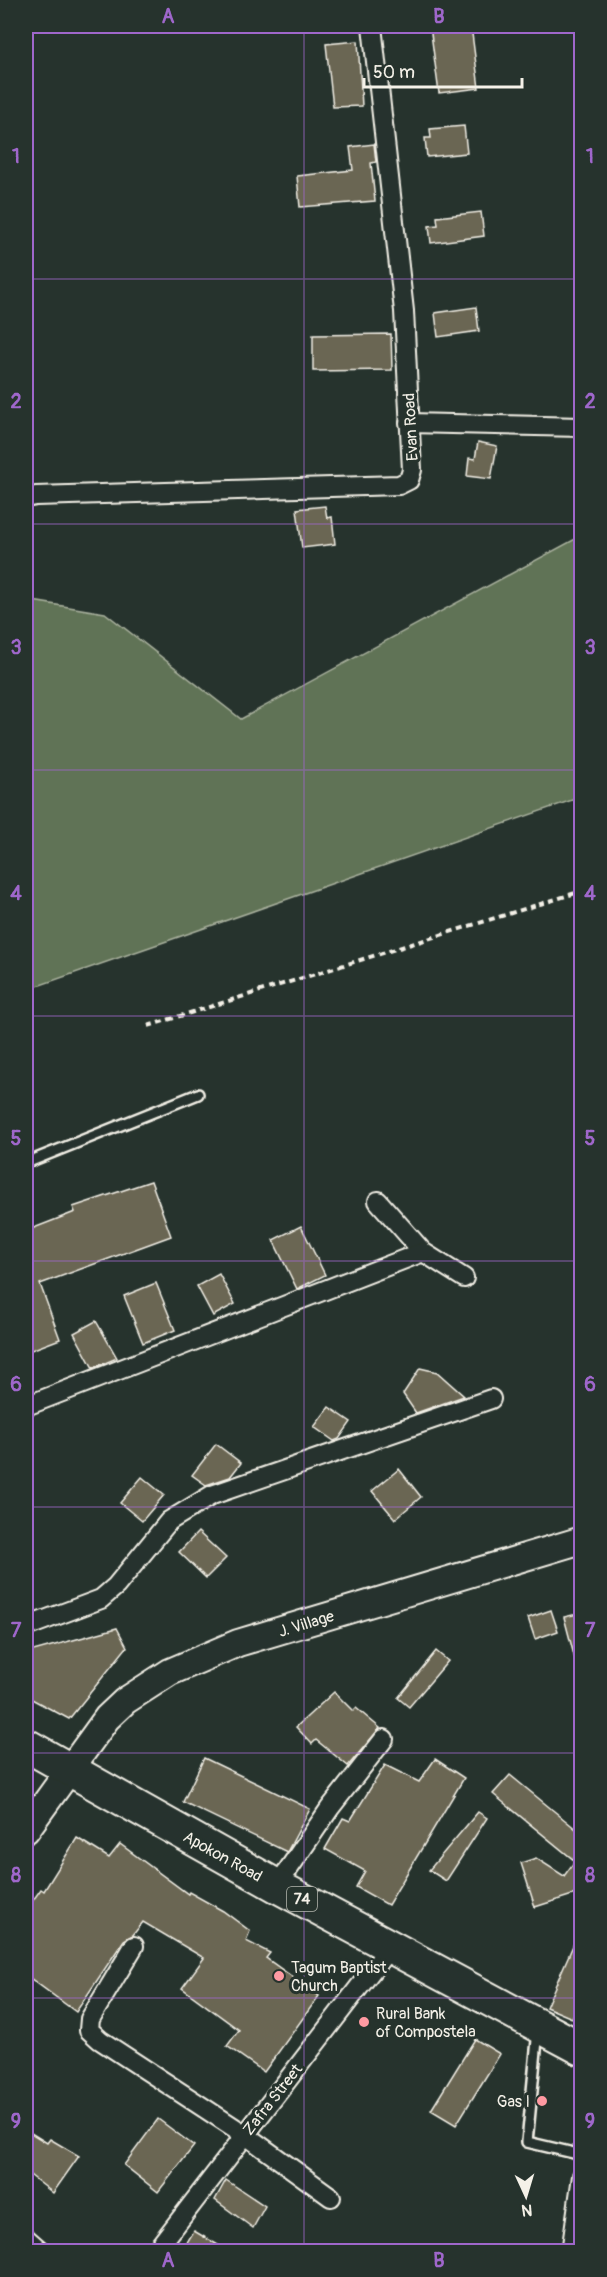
<svg xmlns="http://www.w3.org/2000/svg" width="607" height="2277" font-family="Pangolin,sans-serif">
  <rect width="100%" height="100%" fill="#26332d"/>
  <filter id="ink" filterUnits="userSpaceOnUse"><feTurbulence type="fractalNoise" baseFrequency=".0167" numOctaves="2"/><feDisplacementMap in="SourceGraphic" scale="12" xChannelSelector="R" yChannelSelector="G"/><feConvolveMatrix kernelMatrix="1 2 1 2 8 2 1 2 1" color-interpolation-filters="sRGB"/></filter>
  <g filter="url(#ink)">
    <path fill="#617356" stroke="#aab29f" stroke-width="1.5" d="M581 536V797L26 990V600L105 613 241 719Z"/>
    <g fill="#6b6653" stroke="#f4f1e8" stroke-width="1.5">
      <path d="M430 26H471L479 88 439 93Z"/>
      <path d="M358 41 362 106 333 107 326 44Z"/>
      <path d="M464 126 467 153 427 157 425 138H431L430 129Z"/>
      <path d="M374 144 376 162 371 163 375 201 300 207 297 176 353 170 350 147Z"/>
      <path d="M481 212 484 236 431 243 429 226 438 225 437 217Z"/>
      <path d="M476 307 479 331 438 337 435 313Z"/>
      <path d="M391 334 392 370 313 371V335Z"/>
      <path d="M478 442 497 446 491 479 467 476 469 458 475 459Z"/>
      <path d="M325 506 327 518 332 517 335 544 302 548 297 509Z"/>
      <path d="M151 1181 171 1236 40 1284 60 1339 26 1352V1231L75 1212 73 1207Z"/>
      <path d="M301 1226 325 1275 297 1289 273 1240Z"/>
      <path d="M219 1274 235 1304 213 1316 197 1286Z"/>
      <path d="M156 1283 175 1330 143 1343 124 1296Z"/>
      <path d="M96 1321 117 1358 93 1368 74 1333Z"/>
      <path d="M420 1368 437 1372 464 1396 416 1413 403 1394Z"/>
      <path d="M329 1407 351 1422 339 1439 334 1441 314 1427Z"/>
      <path d="M216 1444 241 1463 230 1477 206 1485 192 1475Z"/>
      <path d="M399 1469 421 1497 395 1519 372 1491Z"/>
      <path d="M142 1477 164 1495 142 1521 120 1503Z"/>
      <path d="M198 1532 226 1558 206 1578 179 1552Z"/>
      <path d="M551 1610 558 1631 535 1639 528 1618Z"/>
      <path d="M582 1613V1663H576L564 1617Z"/>
      <path d="M117 1628 127 1647 69 1719 26 1696V1653Z"/>
      <path d="M436 1651 448 1661 409 1707 398 1698Z"/>
      <path d="M334 1692 353 1711 356 1708 380 1728 348 1766 316 1740 312 1744 296 1727Z"/>
      <path d="M204 1758 310 1809 287 1852 183 1802Z"/>
      <path d="M435 1759 464 1778 388 1905 356 1887 365 1871 325 1849 343 1818 350 1821 385 1765 419 1782Z"/>
      <path d="M510 1775 582 1834V1892L535 1907 521 1863 536 1858 564 1876 575 1861 493 1794Z"/>
      <path d="M478 1812 487 1818 446 1881 429 1870Z"/>
      <path d="M77 1838 109 1858 120 1844 188 1894 189 1892 223 1911 250 1931 246 1941 270 1953 266 1958 319 1996 264 2072 227 2046 239 2030 182 1988 204 1958 143 1922 133 1935 124 1940 76 2012 26 1975V1910L41 1889 44 1891Z"/>
      <path d="M582 1925V1996L572 2018 546 2007Z"/>
      <path d="M475 2039 500 2054 456 2125 431 2110Z"/>
      <path d="M158 2119 194 2146 158 2192 124 2165Z"/>
      <path d="M26 2130 47 2143 50 2139 79 2156 53 2193 26 2172Z"/>
      <path d="M226 2180 265 2206 253 2228 215 2200Z"/>
      <path d="M194 2231 230 2252H181Z"/>
    </g>
    <g fill="none" stroke-linecap="round" stroke-linejoin="round">
      <g stroke="#f4f1e8" stroke-width="14">
        <g id="lane">
          <path d="M26 1163 198 1094"/>
          <path d="M538 2030 527 2142 582 2155"/>
        </g>
      </g>
      <g stroke="#f4f1e8" stroke-width="22">
        <g id="street">
          <path d="M409 423 582 427"/>
          <path d="M26 498 36 496 399 485 409 480 412 470 404 311 372 26"/>
          <path d="M378 1201 423 1252 464 1278"/>
          <path d="M26 1406 423 1252"/>
          <path d="M26 1627 101 1599 116 1586 169 1521 212 1495 491 1399"/>
          <path d="M277 1886 330 1808 384 1739"/>
          <path d="M134 1946 90 2019 89 2030 100 2040 244 2134 331 2197"/>
          <path d="M26 2238 42 2252"/>
          <path d="M155 2252 390 1947"/>
          <path d="M571 2252 582 2176"/>
        </g>
      </g>
      <g stroke="#f4f1e8" stroke-width="30">
        <path id="secondary" d="M26 1830 107 1718 125 1701 170 1672 238 1643 582 1540"/>
      </g>
      <g stroke="#f4f1e8" stroke-width="36">
        <path id="highway" d="M26 1745 277 1886 582 2049"/>
      </g>
      <path stroke="#f4f1e8" stroke-width="4" stroke-dasharray="6 4.5" stroke-linecap="butt" d="M148 1026 582 891"/>
      <use href="#lane" stroke="#26332d" stroke-width="9"/>
      <use href="#street" stroke="#26332d" stroke-width="18"/>
      <use href="#secondary" stroke="#26332d" stroke-width="26"/>
      <use href="#highway" stroke="#26332d" stroke-width="32"/>
    </g>
  </g>
  <path fill="none" stroke="#9f67cb" stroke-width="1.5" stroke-opacity="0.55" d="M304 26V2252M26 279H582M26 524H582M26 770H582M26 1016H582M26 1261H582M26 1507H582M26 1753H582M26 1998H582"/>
  <g fill="#ff9aa2" stroke="#26332d" stroke-width="2">
    <circle cx="279" cy="1976" r="6"/>
    <circle cx="364" cy="2022" r="6"/>
    <circle cx="542" cy="2101" r="6"/>
  </g>
  <g text-anchor="middle" stroke-width="6" stroke-linejoin="round" paint-order="stroke">
    <rect fill="#26332d" stroke="#b6b8b0" stroke-width="1.5" x="287" y="1887" width="30" height="24" rx="4.5"/>
    <g font-size="15" font-weight="bold" fill="#f4f1e8">
      <text x="302" y="1904">74</text>
    </g>
    <g font-size="16" fill="#f4f1e8" stroke="#26332d">
      <text transform="translate(410 427) rotate(-93)" y="6">Evan Road</text>
      <text transform="translate(306 1623) rotate(-17)" y="6">J. Village</text>
      <text transform="translate(223 1856) rotate(29)" y="6">Apokon Road</text>
      <text transform="translate(272 2099) rotate(-52)" y="6">Zafra Street</text>
    </g>
    <g font-size="16" fill="#f4f1e8" stroke="#26332d" text-anchor="start">
      <text x="291" y="1973">Tagum Baptist<tspan x="291" dy="18">Church</tspan></text>
      <text x="376" y="2019">Rural Bank<tspan x="376" dy="18">of Compostela</tspan></text>
      <text x="530" y="2107" text-anchor="end">Gas I</text>
    </g>
  </g>
  <rect width="607" height="2277" fill="none" stroke="#26332d" stroke-width="66"/>
  <g transform="translate(526 2196) rotate(176)" stroke="#26332d" stroke-width="4.5" paint-order="stroke">
  <path d="M0-4.5L10 22L0 15L-10 22Z" fill="#f4f1e8"/>
  <text y="-9" font-size="16" font-weight="bold" text-anchor="middle" fill="#f4f1e8">N</text>
  </g>
  <path d="M364 78v9h158v-9" fill="none" stroke="#f4f1e8" stroke-width="3"/>
  <text x="373" y="78" font-size="18" fill="#f4f1e8" stroke="#26332d" stroke-width="4.5" paint-order="stroke">50 m</text>
  <rect x="33" y="33" width="541" height="2211" fill="none" stroke="#9f67cb" stroke-width="2"/>
  <g font-size="20" text-anchor="middle" font-weight="bold" fill="#9f67cb">
    <text x="168" y="23">A</text>
    <text x="439" y="23">B</text>
    <text x="16" y="163">1</text>
    <text x="590" y="163">1</text>
    <text x="16" y="408">2</text>
    <text x="590" y="408">2</text>
    <text x="16" y="654">3</text>
    <text x="590" y="654">3</text>
    <text x="16" y="900">4</text>
    <text x="590" y="900">4</text>
    <text x="16" y="1145">5</text>
    <text x="590" y="1145">5</text>
    <text x="16" y="1391">6</text>
    <text x="590" y="1391">6</text>
    <text x="16" y="1637">7</text>
    <text x="590" y="1637">7</text>
    <text x="16" y="1882">8</text>
    <text x="590" y="1882">8</text>
    <text x="16" y="2128">9</text>
    <text x="590" y="2128">9</text>
    <text x="168" y="2267">A</text>
    <text x="439" y="2267">B</text>
  </g>
</svg>
